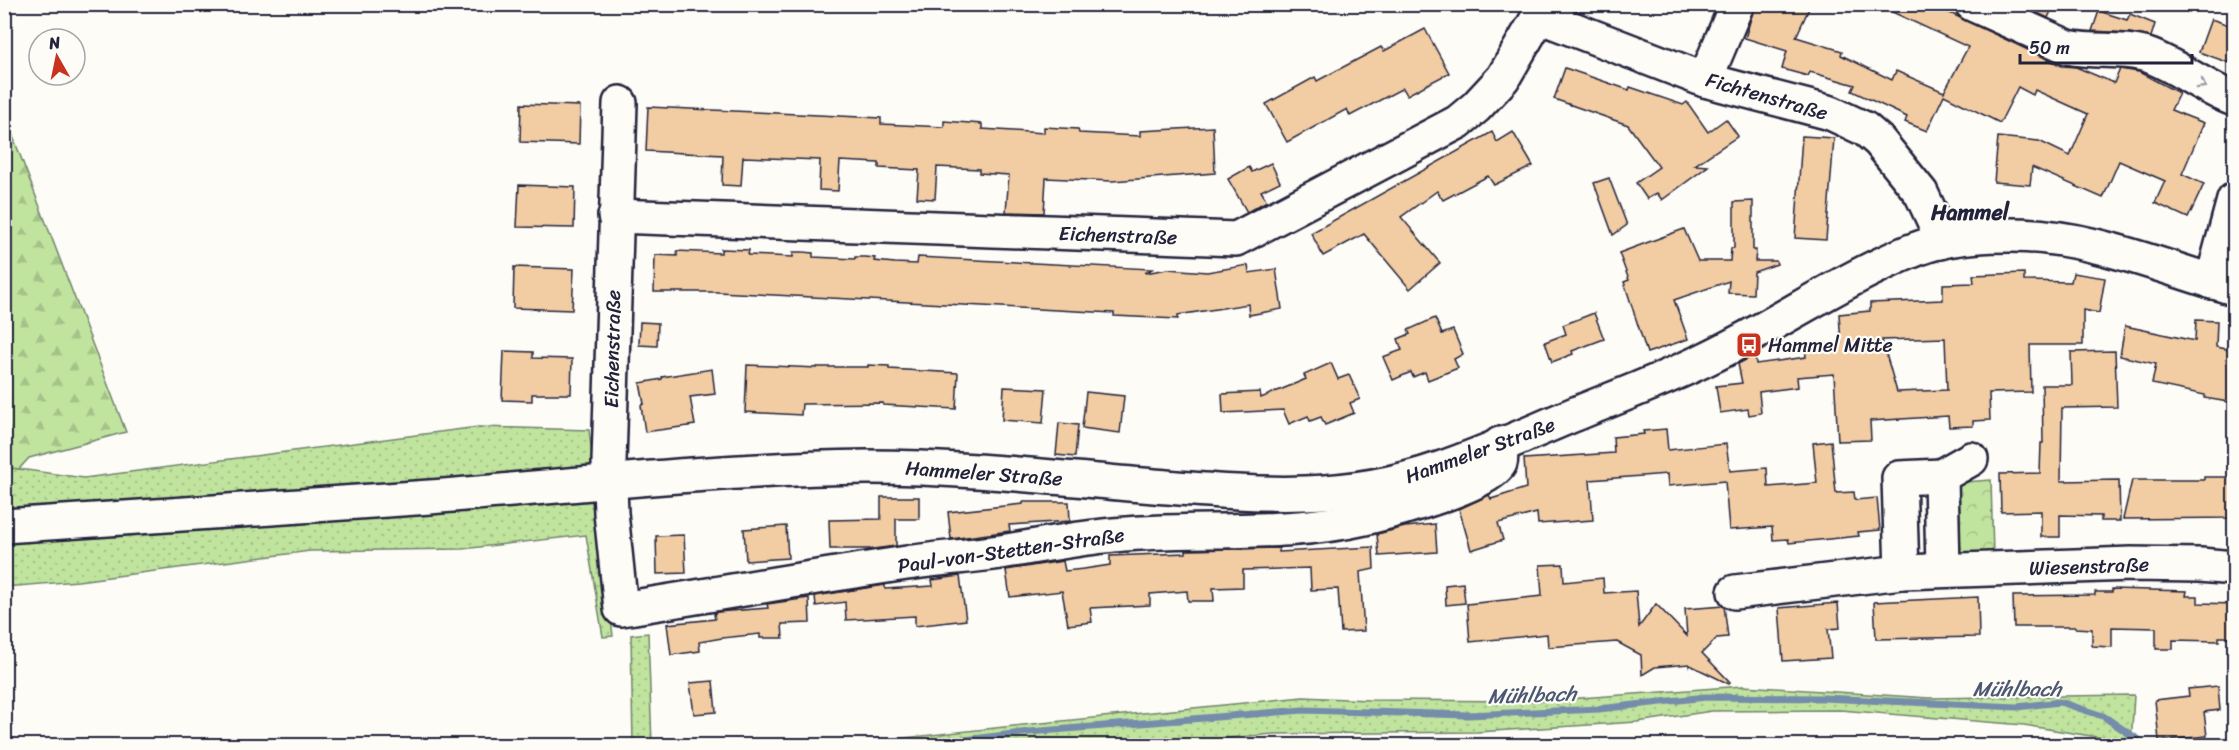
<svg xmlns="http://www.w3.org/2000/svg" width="2239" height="750" font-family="Sriracha,sans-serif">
  <defs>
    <pattern id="grass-dots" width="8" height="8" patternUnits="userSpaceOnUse" patternTransform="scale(1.5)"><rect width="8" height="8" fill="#c0e49e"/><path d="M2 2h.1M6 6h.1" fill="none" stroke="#a5c389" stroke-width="1.8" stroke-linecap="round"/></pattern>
    <pattern id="forest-firs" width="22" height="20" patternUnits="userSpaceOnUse" patternTransform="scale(1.5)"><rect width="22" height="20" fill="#c0e49e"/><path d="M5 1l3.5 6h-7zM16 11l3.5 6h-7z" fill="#a5c389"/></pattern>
    <pattern id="park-crowns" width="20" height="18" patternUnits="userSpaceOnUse" patternTransform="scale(1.5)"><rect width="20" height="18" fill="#c0e49e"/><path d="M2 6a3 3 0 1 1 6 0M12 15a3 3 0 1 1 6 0" fill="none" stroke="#a5c389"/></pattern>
  </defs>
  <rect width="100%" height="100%" fill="#fdfcf7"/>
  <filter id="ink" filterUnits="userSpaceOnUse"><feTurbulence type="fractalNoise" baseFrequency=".0167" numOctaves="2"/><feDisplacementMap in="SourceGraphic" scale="12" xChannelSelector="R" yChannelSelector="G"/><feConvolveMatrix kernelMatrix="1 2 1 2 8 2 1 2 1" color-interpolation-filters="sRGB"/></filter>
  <g filter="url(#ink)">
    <g fill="url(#grass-dots)" stroke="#71836c" stroke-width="1.5">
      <path d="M478 427 589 430 613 636 603 637 586 535 462 549 310 551 78 581 5 587V467L84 478Z"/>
      <path d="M648 633 652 745H633L631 635Z"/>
      <path d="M1743 686 1929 698 2134 695 2131 745H2116L2115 740 2024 725 1840 710 1712 711 1637 722 1477 732 1274 734 1134 746 840 745 1042 723 1303 697 1369 700 1540 701Z"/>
    </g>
    <path fill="url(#forest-firs)" stroke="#71836c" stroke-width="1.5" d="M4 113 126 432 29 458 19 469 4 467Z"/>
    <path fill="url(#park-crowns)" stroke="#71836c" stroke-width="1.5" d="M1991 480 1993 555H1964L1956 549 1957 487 1965 482Z"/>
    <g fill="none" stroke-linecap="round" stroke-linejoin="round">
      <path stroke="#758cab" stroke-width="7" d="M916 746 1029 732 1303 710 1468 715 1599 709 1706 697 1823 698 2017 707 2060 702 2103 716 2140 741"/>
    </g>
    <g fill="#f2cca2" stroke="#22223b" stroke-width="1.5" fill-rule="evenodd">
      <path d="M1779 4H1811L1796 37 1842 51 1841 55 1892 80 1896 71 1944 92 1968 47 1875 4H1931L2062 66 2076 67 2114 83 2120 69 2139 72 2179 93 2171 110 2204 123 2182 174 2204 184 2188 218 2155 203 2165 181 2119 161 2103 198 2032 167 2030 185 1994 182 1998 137 2039 141 2070 156 2088 114 2035 90 2033 95 2018 87 2000 123 1944 95 1927 131 1905 122 1907 117 1852 91 1855 85 1810 72 1808 76 1782 69 1787 51 1745 38 1755 5 1776 11Z"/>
      <path d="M2023 4H2054L2048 18 2022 6Z"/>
      <path d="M2099 11 2127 20 2130 14 2155 24 2151 37 2129 33 2092 31Z"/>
      <path d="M2211 19 2235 27V65L2199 52Z"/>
      <path d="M1425 29 1449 73 1407 95 1403 88 1350 116 1347 109 1287 142 1266 104 1315 77 1317 81 1381 47 1384 51Z"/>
      <path d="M1565 68 1629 90 1630 87 1683 105 1687 102 1708 132 1726 119 1738 136 1695 165 1708 166 1662 200 1657 193 1647 199 1636 183 1659 167 1628 125 1554 99Z"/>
      <path d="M521 104 580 106 579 144 520 142Z"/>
      <path d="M648 107 881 118V124L944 127V121L982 124V129L1044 133V127L1078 129 1079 133 1140 136V131L1213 127 1215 173 1112 181 1046 178 1044 213 1006 212 1009 175 979 173V169L937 167 935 199 917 198 919 170 879 168V163L840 161 838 191 819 190 820 160 743 157 741 186 722 185 723 155 646 151Z"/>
      <path d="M1492 132 1497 142 1513 132 1533 166 1494 185 1488 176 1443 200 1437 191 1401 217 1440 263 1410 289 1364 234 1323 256 1311 233Z"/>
      <path d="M1802 136 1834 138 1826 240 1795 238Z"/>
      <path d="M1271 163 1280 182 1261 191 1267 201 1247 212 1228 179 1249 167 1252 172Z"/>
      <path d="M1609 178 1627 225 1613 235 1594 183Z"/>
      <path d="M519 185 575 187 574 228 517 227Z"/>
      <path d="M1753 201V250H1756L1755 261H1776L1777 264 1754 272 1753 294 1728 293 1729 281 1674 300 1688 339 1647 353 1624 282 1629 280 1619 253 1684 229 1698 261H1730L1731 248H1734V202Z"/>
      <path d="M721 249 749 250 748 255 793 257V252H803L813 253V257L855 259V257H865L875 258 874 261 895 263 917 264 918 257 1152 269 1145 273 1168 269 1207 272 1248 265 1249 273 1276 269 1282 309 1249 315 1248 304 1178 315V319L1114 316V313L718 292H654L655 255 677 256V251L721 253Z"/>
      <path d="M514 267 574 269 572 310 513 308Z"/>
      <path d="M2024 273V281L2071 282 2073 273 2105 278 2099 313 2083 310V345H2030L2031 392 1989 393 1990 420 1973 421V426L1949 427 1948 416 1870 421 1871 440 1838 441 1834 374 1797 377 1798 387 1759 392 1761 413 1749 415 1748 409 1720 413 1716 386 1742 383 1738 364 1755 355 1756 364 1806 357 1805 347 1841 343 1839 314 1870 311V303L1943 300V284L1974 283 1973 275ZM1945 338 1947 390 1897 392 1882 340Z"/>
      <path d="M1594 313 1604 339 1572 351 1573 354 1552 362 1545 342 1566 334 1563 325Z"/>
      <path d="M1435 318 1442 334 1453 330 1463 354 1454 359 1458 368 1428 380 1425 372 1413 377 1411 372 1393 380 1383 357 1402 350 1398 339 1410 334 1408 330Z"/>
      <path d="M2196 320 2217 321 2216 347 2235 351V403L2204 398 2205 395 2152 384 2156 364 2120 356 2125 326 2195 341Z"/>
      <path d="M640 322 658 323 657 346 639 345Z"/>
      <path d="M504 351 533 352V358L572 359 571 394H532V401L502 400Z"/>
      <path d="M2115 351 2117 407 2062 408 2061 481 2119 480 2120 521H2101V516L2060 515V537H2041V511L2001 512 2000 474 2040 473 2041 443H2043L2042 385H2072L2071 352Z"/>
      <path d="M1331 363 1338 379 1349 375 1360 399 1350 403 1354 413 1325 425 1321 417 1310 421 1308 416 1289 424 1283 410 1223 413 1222 394 1260 392 1261 398 1306 379 1304 375Z"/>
      <path d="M747 365 817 368V367H868V365L889 366V369L958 373 956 409 883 405V403L802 404 801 415 745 412Z"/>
      <path d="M712 369 715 394 690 397 695 425 645 432 641 405 644 404 640 383 662 379V377Z"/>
      <path d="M1004 387 1046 389 1043 423 1002 420Z"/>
      <path d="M1086 392 1124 396 1120 433 1082 428Z"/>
      <path d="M1059 423 1078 425 1075 457 1056 455Z"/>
      <path d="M1666 429 1668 450 1726 444 1730 471 1767 468 1768 487 1817 483 1813 443 1831 441 1836 493 1854 492 1855 500 1877 498 1880 530 1858 532 1859 536 1789 543 1788 539 1773 540 1772 527 1729 530 1725 481 1668 486 1667 474 1590 480 1593 520 1538 524 1537 513 1498 523 1503 540 1471 550 1459 509 1489 495 1491 499 1526 488 1524 459 1614 453 1613 437 1644 434 1643 431Z"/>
      <path d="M2204 477H2235V518L2123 519 2132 480H2204Z"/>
      <path d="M881 497H919V519H896V546L873 549H830L829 520 881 519Z"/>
      <path d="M1023 502H1069L1070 521 1009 525 1010 531 951 539 948 512 1023 504Z"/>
      <path d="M1435 524 1437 552 1379 556 1377 534 1405 527Z"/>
      <path d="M786 526 788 558 746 561 744 529Z"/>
      <path d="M684 535 686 573 657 574 656 536Z"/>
      <path d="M1373 547 1374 569 1360 572 1364 631 1341 632 1338 589 1311 590 1310 568 1243 570V587L1213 588 1214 601H1188L1187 591 1150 594V605L1090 608 1092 622 1068 625 1062 591 1010 597 1006 570 1063 561 1065 571 1084 569 1110 565V556L1186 553V550L1279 548V552Z"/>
      <path d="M1563 564 1564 582 1603 578 1604 593 1636 591 1639 627 1656 604 1687 636 1685 609 1724 606 1728 637 1717 638 1702 653 1730 682 1729 684 1690 665 1689 666V664L1655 667 1642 675 1641 655 1617 642 1548 647 1547 634 1470 642 1467 604 1542 596 1540 565Z"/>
      <path d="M960 576 966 620 915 626V616L846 620 845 602 816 606 815 596 885 585V589L933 586 932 580Z"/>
      <path d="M1463 583 1465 603 1446 605 1445 585Z"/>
      <path d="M2112 589 2187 591 2186 596H2198V603L2235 604V637H2219V641L2173 640V649H2156V628L2112 627V647L2092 646V629L2075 628V627H2014L2013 596 2095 595V592H2112Z"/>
      <path d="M1978 597 1979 637 1876 639 1874 602Z"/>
      <path d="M809 598 810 623 782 624 783 638H760V634L722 638 699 642 700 651 671 655 667 624 715 619 714 614 717 612 768 608 767 604Z"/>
      <path d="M1838 603 1840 628 1828 629 1831 658 1783 661 1779 608Z"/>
      <path d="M713 681 716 712 694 714 690 683Z"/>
      <path d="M2218 686 2220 710 2204 712 2207 736 2159 741 2155 700 2189 696 2188 689Z"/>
    </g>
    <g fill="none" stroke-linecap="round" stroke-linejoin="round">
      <g stroke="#22223b" stroke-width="38">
        <g id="minor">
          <path d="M1972 4 2068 47C2094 53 2122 47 2147 55 2176 65 2204 88 2234 99"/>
          <path d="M1705 80 1737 4"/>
          <path d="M620 103 609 462 611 513 621 609C717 594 812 577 907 563 933 559 959 557 985 554 1025 549 1064 540 1104 536 1191 526 1279 538 1365 518 1390 512 1490 485 1500 463 1502 457 1500 450 1500 444"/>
          <path d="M615 216 1236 239 1458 122 1476 107 1503 78 1539 16 1705 80 1831 113 1865 129 1879 141 1921 193 1936 225 1940 242"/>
          <path d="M2212 282 2234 200"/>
          <path d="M1941 476 1943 570"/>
          <path d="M1902 572 1899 478 1941 476 1971 459"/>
          <path d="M1735 592 1902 572 2131 564 2200 565 2234 568"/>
        </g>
      </g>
      <g stroke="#22223b" stroke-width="38">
        <path id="major" d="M4 526C146 516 288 508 430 497 575 485 721 469 867 467 963 467 1059 478 1154 486 1255 494 1341 503 1439 469 1483 454 1525 435 1568 417 1614 398 1661 381 1706 359 1765 331 1819 294 1878 266 1899 256 1920 246 1943 241 1965 236 1988 235 2011 235 2089 235 2161 267 2234 288"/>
      </g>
      <use href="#minor" stroke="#fdfcf7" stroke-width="33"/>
      <use href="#major" stroke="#fdfcf7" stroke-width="33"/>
    </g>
    <defs><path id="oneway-chevron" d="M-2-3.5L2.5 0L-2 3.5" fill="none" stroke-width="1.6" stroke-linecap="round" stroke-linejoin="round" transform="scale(1.5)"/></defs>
    <use stroke="#9a9aa2" href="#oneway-chevron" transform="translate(2202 85) rotate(29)"/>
  </g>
  <defs>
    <g id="bus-square" transform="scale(1.35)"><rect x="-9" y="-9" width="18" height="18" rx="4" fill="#c8321e" stroke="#fdfcf7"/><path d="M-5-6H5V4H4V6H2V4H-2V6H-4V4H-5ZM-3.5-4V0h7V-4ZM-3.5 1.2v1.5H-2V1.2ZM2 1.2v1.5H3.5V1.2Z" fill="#fff"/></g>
  </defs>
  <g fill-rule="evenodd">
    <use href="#bus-square" x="1749" y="345"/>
  </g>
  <g text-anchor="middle" stroke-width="4.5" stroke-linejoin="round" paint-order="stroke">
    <g font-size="20" fill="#22223b" stroke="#fdfcf7">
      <text transform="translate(1767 96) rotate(16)" y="7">Fichtenstraße</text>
      <text transform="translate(1118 235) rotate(2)" y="7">Eichenstraße</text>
      <text transform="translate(612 349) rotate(-89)" y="7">Eichenstraße</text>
      <text transform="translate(1480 450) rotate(-20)" y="7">Hammeler Straße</text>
      <text transform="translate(984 473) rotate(4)" y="7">Hammeler Straße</text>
      <text transform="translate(1011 550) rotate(-8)" y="7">Paul-von-Stetten-Straße</text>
      <text transform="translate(2089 566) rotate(-2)" y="7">Wiesenstraße</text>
    </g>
    <g font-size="20" fill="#22223b" stroke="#fdfcf7" text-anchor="start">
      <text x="1768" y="352">Hammel Mitte</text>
    </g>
    <g font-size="21" font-style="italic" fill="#4c5773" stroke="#fdfcf7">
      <text x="2017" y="696">Mühlbach</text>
      <text transform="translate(1532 695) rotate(-2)" y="7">Mühlbach</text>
    </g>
    <g font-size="22" font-weight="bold" fill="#22223b" stroke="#fdfcf7">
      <text x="1970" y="220">Hammel</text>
    </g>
  </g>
  <rect width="2239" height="750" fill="none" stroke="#fdfcf7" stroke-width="24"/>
  <rect x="12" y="12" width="2215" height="726" fill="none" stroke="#22223b" stroke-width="2" filter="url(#ink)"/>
  <g transform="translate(57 57) rotate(351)"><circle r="28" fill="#fdfcf7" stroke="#a5a5ac" stroke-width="1.5"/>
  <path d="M0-4.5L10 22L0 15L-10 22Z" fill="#c8321e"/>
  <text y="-9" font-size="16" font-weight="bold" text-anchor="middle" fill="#22223b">N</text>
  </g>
  <path d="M2020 54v9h172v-9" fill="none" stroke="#22223b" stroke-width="3"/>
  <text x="2029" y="54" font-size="18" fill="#22223b" stroke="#fdfcf7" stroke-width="4.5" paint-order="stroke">50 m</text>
</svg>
